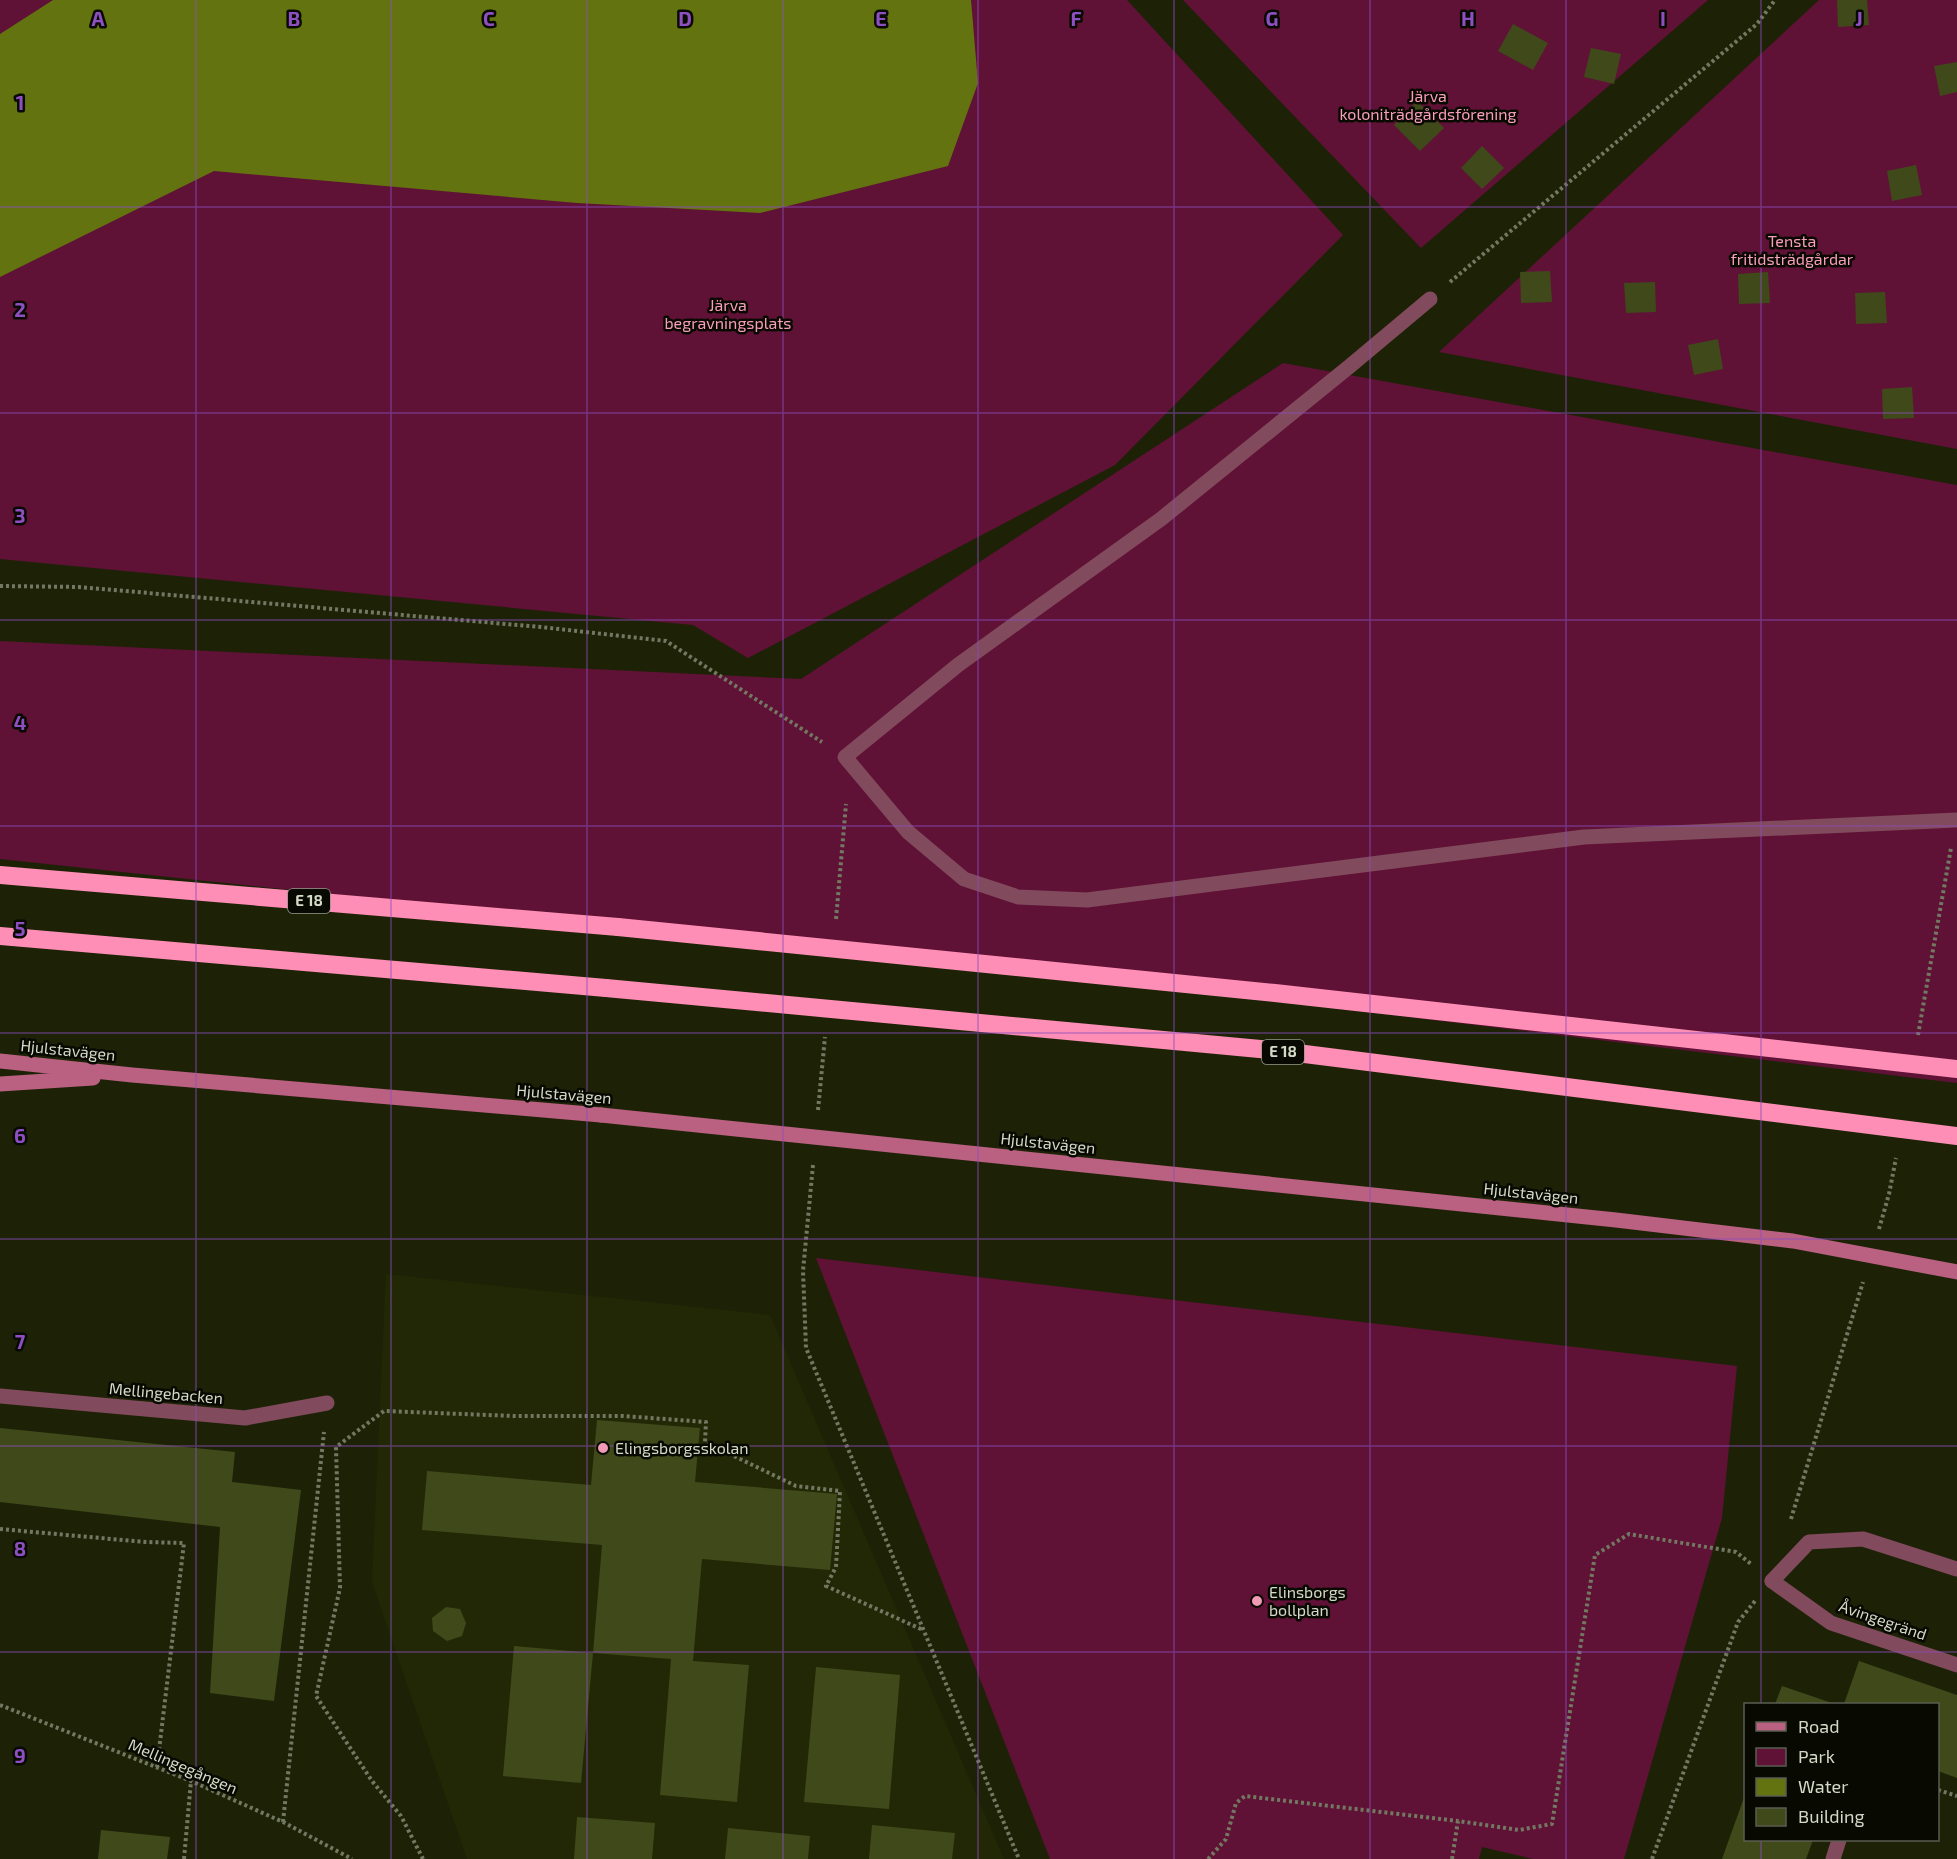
<svg xmlns="http://www.w3.org/2000/svg" width="1957" height="1859" font-family="'Exo 2',sans-serif">
  <rect width="100%" height="100%" fill="#1d2207"/>
  <path fill="#222805" d="M386 1274 770 1315 1004 1859H467L372 1582Z"/>
  <g fill="#5f1235">
    <path d="M0 0H1127L1343 235 1115 465 748 658 693 625 0 559Z"/>
    <path d="M1183 0H1708L1421 248Z"/>
    <path d="M1819 0H1957V449L1439 352Z"/>
    <path d="M1283 363 1957 485V1083L843 949 0 859V641L801 679Z"/>
    <path d="M816 1258 1737 1366 1722 1518 1624 1859H1533L1482 1847 1479 1859H1050Z"/>
  </g>
  <path fill="#637310" d="M53 0H971L978 83 948 166 760 213 577 203 214 171 0 277V34Z"/>
  <g fill="#40491a">
    <path d="M1837 0H1867L1869 25 1838 27Z"/>
    <path d="M1513 24 1548 43 1533 70 1498 51Z"/>
    <path d="M1591 48 1621 54 1614 84 1584 77Z"/>
    <path d="M1957 62V92L1940 96 1934 66Z"/>
    <path d="M1417 101 1444 128 1420 151 1394 125Z"/>
    <path d="M1482 146 1504 168 1482 189 1461 168Z"/>
    <path d="M1916 165 1922 195 1892 201 1887 171Z"/>
    <path d="M1550 271 1552 302 1521 303 1520 272Z"/>
    <path d="M1768 272 1770 303 1739 304 1738 274Z"/>
    <path d="M1655 282 1656 312 1626 313 1624 283Z"/>
    <path d="M1885 292 1887 323 1856 324 1855 293Z"/>
    <path d="M1718 339 1723 369 1694 375 1688 345Z"/>
    <path d="M1912 387 1914 418 1883 419 1882 389Z"/>
    <path d="M597 1420 700 1428 695 1482 837 1494 830 1570 702 1559 693 1661 749 1665 737 1802 660 1795 671 1659 593 1653 602 1545 422 1530 427 1471 591 1485Z"/>
    <path d="M0 1428 235 1452 232 1482 301 1490 274 1701 210 1693 220 1527 0 1502Z"/>
    <path d="M446 1607 460 1609 466 1623 462 1636 447 1641 433 1631 432 1618Z"/>
    <path d="M514 1646 593 1653 581 1783 503 1776Z"/>
    <path d="M1859 1661 1957 1695V1778L1938 1771V1704H1844Z"/>
    <path d="M816 1667 900 1675 889 1809 804 1802Z"/>
    <path d="M1782 1686 1835 1704H1775Z"/>
    <path d="M1746 1792V1840H1813L1806 1859H1722Z"/>
    <path d="M577 1817 655 1823 652 1859H574Z"/>
    <path d="M872 1825 955 1833 952 1859H869Z"/>
    <path d="M728 1828 810 1836 808 1859H725Z"/>
    <path d="M101 1830 170 1837 167 1859H98Z"/>
  </g>
  <g fill="none" stroke-linecap="round" stroke-linejoin="round">
    <g stroke="#737862" stroke-width="4" stroke-dasharray="3 3" stroke-linecap="butt">
      <path d="M1450 282 1757 24 1775 0"/>
      <path d="M0 586 79 587 541 627 666 641 822 742"/>
      <path d="M836 919 846 804"/>
      <path d="M1918 1035 1951 848"/>
      <path d="M818 1110 825 1037"/>
      <path d="M813 1165 803 1271 806 1348 1019 1859"/>
      <path d="M1879 1229 1889 1194 1896 1158"/>
      <path d="M1791 1519 1863 1282"/>
      <path d="M0 1529 145 1542 184 1543 157 1767"/>
      <path d="M0 1705 191 1781 283 1822 352 1859"/>
      <path d="M1938 1790 1957 1796"/>
      <path d="M283 1822 324 1432"/>
      <path d="M184 1859 191 1781"/>
      <path d="M423 1859 401 1816 372 1781 316 1696 340 1588 336 1447 384 1411 514 1416H623L706 1422 705 1442 796 1486 840 1491 836 1567 826 1586 923 1630"/>
      <path d="M1208 1859 1226 1839 1236 1803 1245 1796 1458 1821"/>
      <path d="M1452 1859 1458 1821 1519 1830 1552 1824 1595 1555 1629 1534 1736 1552 1751 1564"/>
      <path d="M1652 1859 1738 1622 1755 1601"/>
    </g>
    <path stroke="#824a5d" stroke-width="15" d="M1772 1581 1809 1542 1863 1539 1957 1569"/>
    <g stroke="#824a5d" stroke-width="15">
      <path d="M1430 299 1350 366 1161 519 958 665 845 757 908 832 964 879 1018 897 1087 900 1584 837 1957 820"/>
      <path d="M0 1396 245 1418 327 1403"/>
      <path d="M1772 1581 1831 1623 1957 1665"/>
      <path d="M1833 1859 1839 1840"/>
    </g>
    <g stroke="#ba6081" stroke-width="15">
      <path d="M0 1061 132 1075 601 1115"/>
      <path d="M0 1084 93 1078"/>
    </g>
    <g stroke="#fe8eb5" stroke-width="18">
      <path d="M0 875 618 927"/>
      <path d="M0 936 606 988"/>
    </g>
    <path stroke="#ba6081" stroke-width="15" d="M601 1115 1616 1220 1793 1241 1957 1272"/>
    <g stroke="#fe8eb5" stroke-width="18">
      <path d="M618 927 1275 993 1957 1069"/>
      <path d="M606 988 1281 1051 1957 1136"/>
    </g>
  </g>
  <path fill="none" stroke="#8d4fc1" stroke-width="1.5" stroke-opacity="0.55" d="M196 0V1859M391 0V1859M587 0V1859M783 0V1859M978 0V1859M1174 0V1859M1370 0V1859M1566 0V1859M1761 0V1704M0 207H1957M0 413H1957M0 620H1957M0 826H1957M0 1033H1957M0 1239H1957M0 1446H1957M0 1652H1957M1761 1840V1859"/>
  <g fill="#f09ab6" stroke="#080a02" stroke-width="2">
    <circle cx="603" cy="1448" r="6"/>
    <circle cx="1257" cy="1601" r="6"/>
  </g>
  <g text-anchor="middle" stroke-width="5" stroke-linejoin="round" paint-order="stroke">
    <g fill="#080a02" stroke="#979b8d" stroke-width="1.5">
      <rect x="288" y="889" width="42" height="24" rx="4.5"/>
      <rect x="1262" y="1040" width="42" height="24" rx="4.5"/>
    </g>
    <g font-size="15" font-weight="bold" fill="#d4d9c8">
      <text x="309" y="906">E 18</text>
      <text x="1283" y="1057">E 18</text>
    </g>
    <g font-size="16" fill="#fb9dbd" stroke="#080a02">
      <text x="1428" y="102">Järva<tspan x="1428" dy="18">koloniträdgårdsförening</tspan></text>
      <text x="1792" y="247">Tensta<tspan x="1792" dy="18">fritidsträdgårdar</tspan></text>
      <text x="728" y="311">Järva<tspan x="728" dy="18">begravningsplats</tspan></text>
    </g>
    <g font-size="16" fill="#d4d9c8" stroke="#080a02">
      <text transform="translate(68 1050) rotate(6)" y="6">Hjulstavägen</text>
      <text transform="translate(564 1094) rotate(5)" y="6">Hjulstavägen</text>
      <text transform="translate(1048 1143) rotate(6)" y="6">Hjulstavägen</text>
      <text transform="translate(1531 1193) rotate(6)" y="6">Hjulstavägen</text>
      <text transform="translate(166 1393) rotate(5)" y="6">Mellingebacken</text>
      <text transform="translate(1883 1620) rotate(19)" y="6">Åvingegränd</text>
      <text transform="translate(183 1766) rotate(23)" y="6">Mellingegången</text>
    </g>
    <g font-size="16" fill="#d4d9c8" stroke="#080a02" text-anchor="start">
      <text x="615" y="1454">Elingsborgsskolan</text>
      <text x="1269" y="1598">Elinsborgs<tspan x="1269" dy="18">bollplan</tspan></text>
    </g>
  </g>
  <g font-size="20" text-anchor="middle" font-weight="bold" fill="#8d4fc1" stroke="#080a02" stroke-width="5" stroke-linejoin="round" paint-order="stroke">
    <text x="98" y="26">A</text>
    <text x="294" y="26">B</text>
    <text x="489" y="26">C</text>
    <text x="685" y="26">D</text>
    <text x="881" y="26">E</text>
    <text x="1076" y="26">F</text>
    <text x="1272" y="26">G</text>
    <text x="1468" y="26">H</text>
    <text x="1663" y="26">I</text>
    <text x="1859" y="26">J</text>
    <text x="20" y="110">1</text>
    <text x="20" y="317">2</text>
    <text x="20" y="523">3</text>
    <text x="20" y="730">4</text>
    <text x="20" y="936">5</text>
    <text x="20" y="1143">6</text>
    <text x="20" y="1349">7</text>
    <text x="20" y="1556">8</text>
    <text x="20" y="1763">9</text>
  </g>
  <rect x="1744" y="1703" width="195" height="138" fill="#080a02" stroke="#5a5d51" stroke-width="1.5"/>
  <rect x="1756" y="1722" width="30" height="9" fill="#ba6081" stroke="#5a5d51" stroke-width="1.5"/>
  <text x="1798" y="1733" font-size="18" fill="#d4d9c8">Road</text>
  <rect x="1756" y="1748" width="30" height="18" fill="#5f1235" stroke="#5a5d51" stroke-width="1.5"/>
  <text x="1798" y="1763" font-size="18" fill="#d4d9c8">Park</text>
  <rect x="1756" y="1778" width="30" height="18" fill="#637310" stroke="#5a5d51" stroke-width="1.5"/>
  <text x="1798" y="1793" font-size="18" fill="#d4d9c8">Water</text>
  <rect x="1756" y="1808" width="30" height="18" fill="#40491a" stroke="#5a5d51" stroke-width="1.5"/>
  <text x="1798" y="1823" font-size="18" fill="#d4d9c8">Building</text>
</svg>
